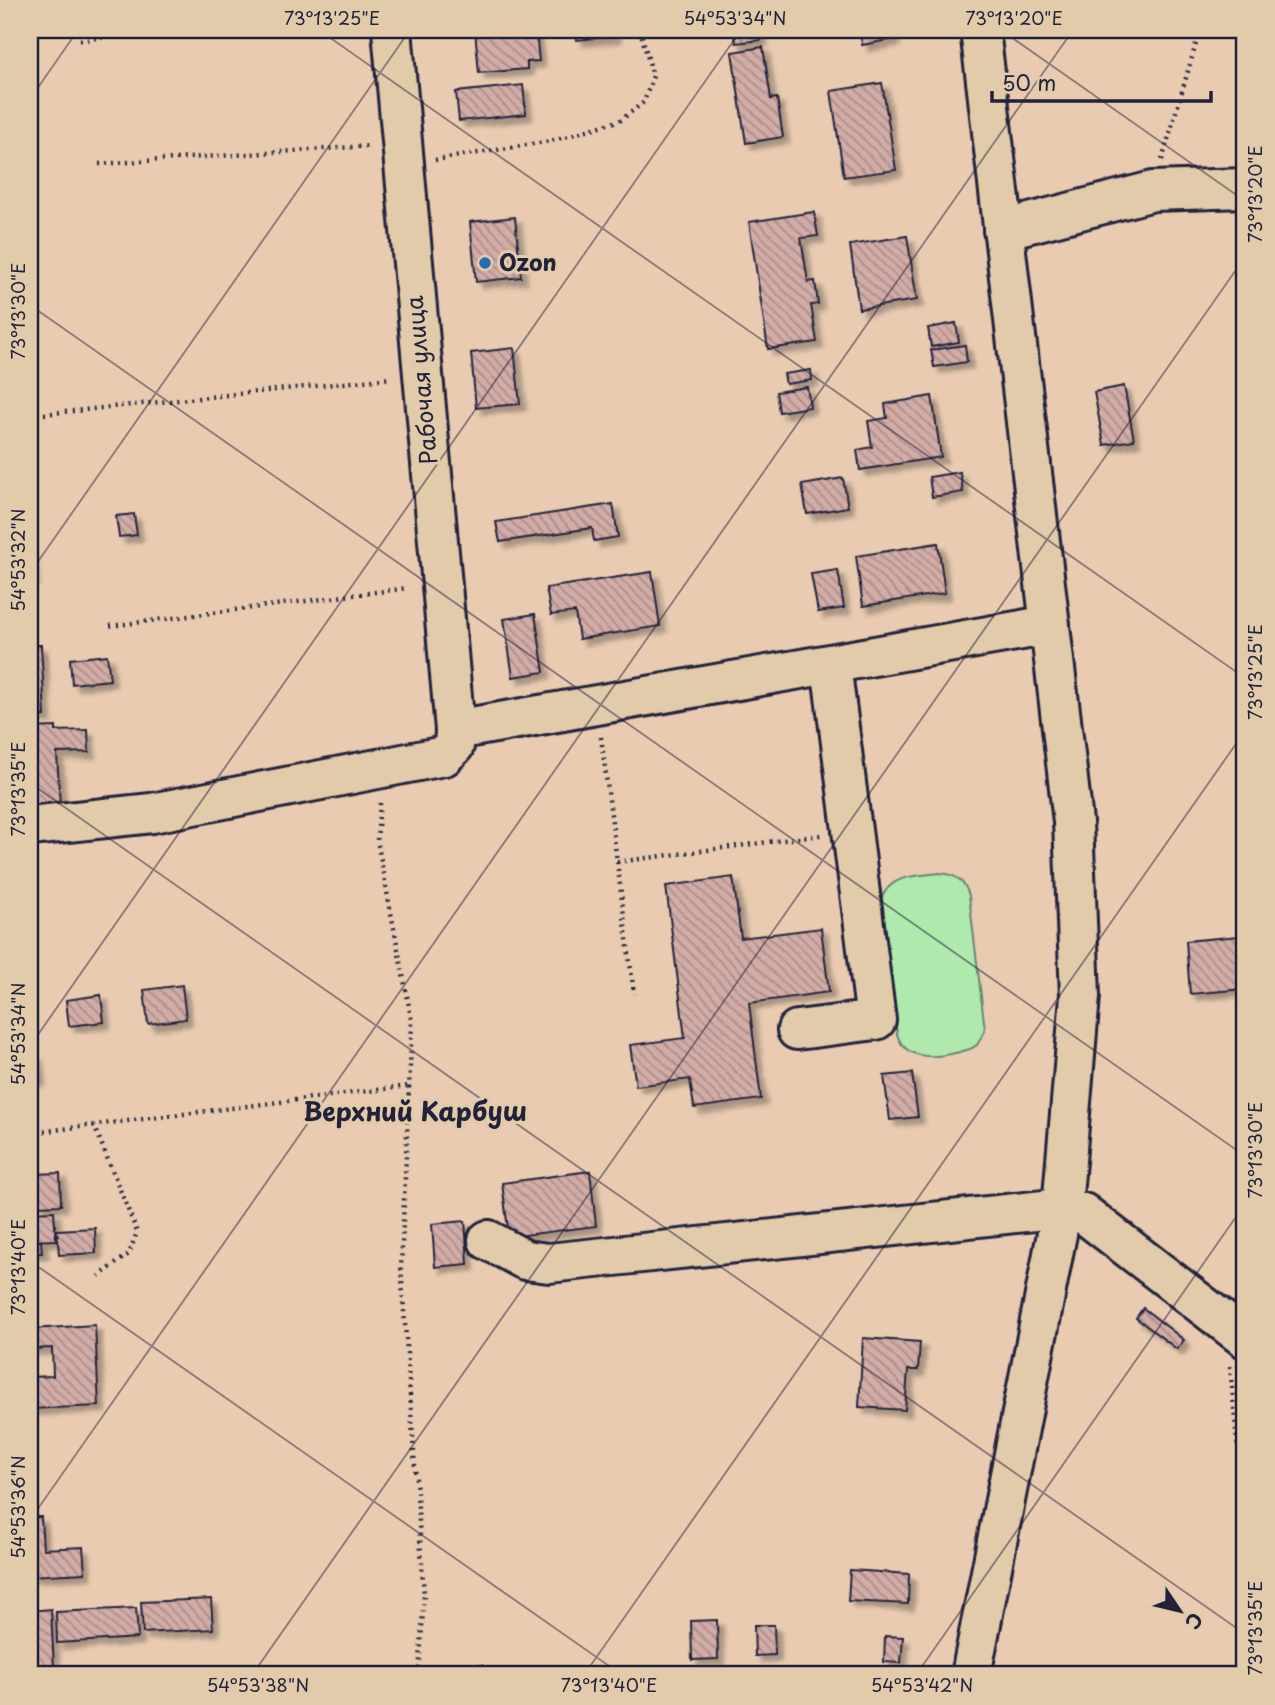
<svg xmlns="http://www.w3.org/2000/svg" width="1275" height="1705" font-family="'Playpen Sans',sans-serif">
  <defs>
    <pattern id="building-back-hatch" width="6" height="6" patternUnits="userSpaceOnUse" patternTransform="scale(1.75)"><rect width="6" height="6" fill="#d2aca6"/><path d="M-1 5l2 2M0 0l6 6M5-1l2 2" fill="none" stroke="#aa8c88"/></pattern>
    <filter id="shadow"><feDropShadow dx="6" dy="6" stdDeviation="2" flood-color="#0004"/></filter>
  </defs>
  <rect width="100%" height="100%" fill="#e8cbb1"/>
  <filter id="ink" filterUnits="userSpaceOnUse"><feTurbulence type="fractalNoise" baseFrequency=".0143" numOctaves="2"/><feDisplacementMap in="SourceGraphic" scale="14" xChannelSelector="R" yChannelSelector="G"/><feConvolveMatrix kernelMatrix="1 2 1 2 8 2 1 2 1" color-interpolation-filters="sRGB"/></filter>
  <g filter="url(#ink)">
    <path fill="#afe9ad" stroke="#688674" stroke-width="2" d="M940 873C956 874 965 881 969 896L985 1030 977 1045 970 1049C945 1057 906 1065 897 1034L881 899C891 874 916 876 940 873Z"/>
    <g fill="url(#building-back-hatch)" stroke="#22223b" stroke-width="2" filter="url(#shadow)">
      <path d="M475 30 536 32 539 61 527 62V69L479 73Z"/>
      <path d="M576 30H615V36L577 40Z"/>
      <path d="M734 30H760L761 40 736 43Z"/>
      <path d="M860 30H893L894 39 862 45Z"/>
      <path d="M763 47 771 99 777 98 783 137 746 143 732 52Z"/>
      <path d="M882 83 896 170 844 177 831 91Z"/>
      <path d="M523 85 526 114 459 121 456 92Z"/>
      <path d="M814 212 818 236 801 238 808 282 815 281 818 304 811 305 817 342 768 349 749 222Z"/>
      <path d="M515 217 521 277 476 282 470 222Z"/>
      <path d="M907 236 917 300 859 309 850 245Z"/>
      <path d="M956 323 959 342 931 347 928 328Z"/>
      <path d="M965 345 967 362 934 367 931 350Z"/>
      <path d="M514 348 520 404 476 408 471 353Z"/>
      <path d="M811 370 812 380 786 384 784 374Z"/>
      <path d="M1124 386 1134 440 1104 445 1094 392Z"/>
      <path d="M807 387 810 407 779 412 776 392Z"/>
      <path d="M932 396 941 457 860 470 857 450 872 447 868 421 887 418 885 404Z"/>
      <path d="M960 472 963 492 932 497 929 477Z"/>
      <path d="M843 478 848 507 807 514 802 485Z"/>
      <path d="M613 504 618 537 594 541 592 528 500 542 496 522Z"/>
      <path d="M134 514 137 535 119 537 116 516Z"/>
      <path d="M938 543 945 593 863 606 856 556Z"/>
      <path d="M30 549 33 578 30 579Z"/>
      <path d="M838 570 844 608 818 612 811 574Z"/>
      <path d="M652 572 660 626 579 639 575 612 551 615 546 588Z"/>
      <path d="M535 614 544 672 513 677 504 619Z"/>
      <path d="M30 645H41L45 716H30Z"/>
      <path d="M107 655 110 680 72 684 70 659Z"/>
      <path d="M56 727V731L88 730 89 752 57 753 60 806 30 808V728Z"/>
      <path d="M733 877 741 938 821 928 829 992 749 1003 761 1099 694 1108 690 1079 636 1086 630 1045 685 1038 666 886Z"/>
      <path d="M1239 936 1244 989 1190 994 1186 941Z"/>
      <path d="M182 985 186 1019 148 1024 144 990Z"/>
      <path d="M101 995 104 1022 69 1026 66 1000Z"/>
      <path d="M36 1055 39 1079 30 1081V1056Z"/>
      <path d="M912 1073 918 1117 890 1120 884 1076Z"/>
      <path d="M590 1171 596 1226 509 1237 502 1183Z"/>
      <path d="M60 1173 61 1205 38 1206 36 1174Z"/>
      <path d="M54 1211 56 1240 30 1241V1212Z"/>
      <path d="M465 1221 468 1264 435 1267 432 1224Z"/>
      <path d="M95 1228 96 1253 59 1255 57 1230Z"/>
      <path d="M41 1241 42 1253H30V1242Z"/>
      <path d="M1143 1308 1184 1340 1177 1349 1136 1318Z"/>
      <path d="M95 1325 99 1406 30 1409V1377L53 1376 52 1348 30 1349V1329Z"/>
      <path d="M863 1338 920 1342 918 1370H908L905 1410 859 1407Z"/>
      <path d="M30 1517H41L43 1549 83 1547 85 1573 30 1576Z"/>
      <path d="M850 1570 909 1574 908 1604 848 1601Z"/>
      <path d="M211 1599 213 1629 143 1633 141 1602Z"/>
      <path d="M136 1608 138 1638 57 1643 56 1612Z"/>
      <path d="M51 1609 54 1669 30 1670V1611Z"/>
      <path d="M717 1620 718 1659 692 1660 691 1621Z"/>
      <path d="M754 1625H774L775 1655 755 1656Z"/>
      <path d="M885 1636 903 1637 901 1663 884 1662Z"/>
      <path d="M482 1665 483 1675H469V1666Z"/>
    </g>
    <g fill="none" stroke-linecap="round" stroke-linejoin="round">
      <g stroke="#22223b" stroke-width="44">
        <g id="minor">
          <path d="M392 30 455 730"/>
          <path d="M1003 230 1153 191 1245 188"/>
          <path d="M30 826 152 813 444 756 454 746 455 730 1050 625"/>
          <path d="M797 1030 876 1020 831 664"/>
          <path d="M488 1240 525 1260 549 1263 1062 1208 1083 1213 1245 1338"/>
          <path d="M971 1675 1062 1208 1080 996 1073 822 980 30"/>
        </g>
      </g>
      <g stroke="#22223b" stroke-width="4.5" stroke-dasharray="2 5" stroke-linecap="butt">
        <path d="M80 40 162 30"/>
        <path d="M435 160 551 141 621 120 644 102 653 76 640 30"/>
        <path d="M1162 160 1200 30"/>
        <path d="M99 164 369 146"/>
        <path d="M44 414 392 378"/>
        <path d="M110 626 408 588"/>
        <path d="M601 737 634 994"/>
        <path d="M380 803 377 840 412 1022 401 1267 424 1594 419 1675"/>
        <path d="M617 862 821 835"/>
        <path d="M94 1125 137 1232 129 1254 99 1276"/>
        <path d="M30 1133 409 1086"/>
        <path d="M1230 1366 1237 1440 1245 1479"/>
      </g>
      <use href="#minor" stroke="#e1cbab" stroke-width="38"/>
    </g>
  </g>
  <path fill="none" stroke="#22223b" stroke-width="2" stroke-opacity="0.45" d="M319 30 1245 678M1001 30 1245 201M30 99 78 30M30 305 1245 1156M30 573 410 30M30 783 1245 1634M30 1046 741 30M30 1261 622 1675M30 1520 1073 30M252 1675 1245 257M584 1675 1245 731M916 1675 1245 1204"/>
  <circle fill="#1f6fb2" stroke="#e1cbab" stroke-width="2.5" cx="485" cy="263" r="7"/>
  <g text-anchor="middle" stroke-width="6" stroke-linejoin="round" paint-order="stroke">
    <g font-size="23" font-weight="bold" fill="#22223b" stroke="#e1cbab" text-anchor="start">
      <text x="499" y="271">Ozon</text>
    </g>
    <g font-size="23" fill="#22223b" stroke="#e1cbab">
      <text transform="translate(422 380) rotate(-95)" y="8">Рабочая улица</text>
    </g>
    <g font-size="26" font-weight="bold" fill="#22223b" stroke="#e1cbab">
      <text x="415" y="1121">Верхний Карбуш</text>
    </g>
  </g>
  <rect width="1275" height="1705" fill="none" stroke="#e1cbab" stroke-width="77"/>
  <g transform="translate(1180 1611) rotate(125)" stroke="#e1cbab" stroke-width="5" paint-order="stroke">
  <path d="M0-5L12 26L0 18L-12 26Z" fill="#22223b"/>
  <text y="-10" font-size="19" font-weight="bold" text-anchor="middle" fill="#22223b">С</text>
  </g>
  <path d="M992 91v10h219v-10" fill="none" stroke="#22223b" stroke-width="3.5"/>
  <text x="1002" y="91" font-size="21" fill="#22223b" stroke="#e1cbab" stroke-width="5" paint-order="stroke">50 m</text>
  <rect x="38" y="38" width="1198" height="1628" fill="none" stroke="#22223b" stroke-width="2.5"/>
  <g font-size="18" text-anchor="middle" fill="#22223b">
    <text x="332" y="25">73°13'25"E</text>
    <text x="735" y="25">54°53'34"N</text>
    <text x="1014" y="25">73°13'20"E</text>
    <text transform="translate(1256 194) rotate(-90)" y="6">73°13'20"E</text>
    <text transform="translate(19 311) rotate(-90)" y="6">73°13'30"E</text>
    <text transform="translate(19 560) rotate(-90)" y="6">54°53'32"N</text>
    <text transform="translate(1256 672) rotate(-90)" y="6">73°13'25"E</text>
    <text transform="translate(19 789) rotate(-90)" y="6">73°13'35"E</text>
    <text transform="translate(19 1034) rotate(-90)" y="6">54°53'34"N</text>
    <text transform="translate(1256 1150) rotate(-90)" y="6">73°13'30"E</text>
    <text transform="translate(19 1267) rotate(-90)" y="6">73°13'40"E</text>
    <text transform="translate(19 1507) rotate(-90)" y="6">54°53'36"N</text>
    <text transform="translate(1256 1628) rotate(-90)" y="6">73°13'35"E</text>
    <text x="258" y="1692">54°53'38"N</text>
    <text x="609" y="1692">73°13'40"E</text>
    <text x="922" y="1692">54°53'42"N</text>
  </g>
</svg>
